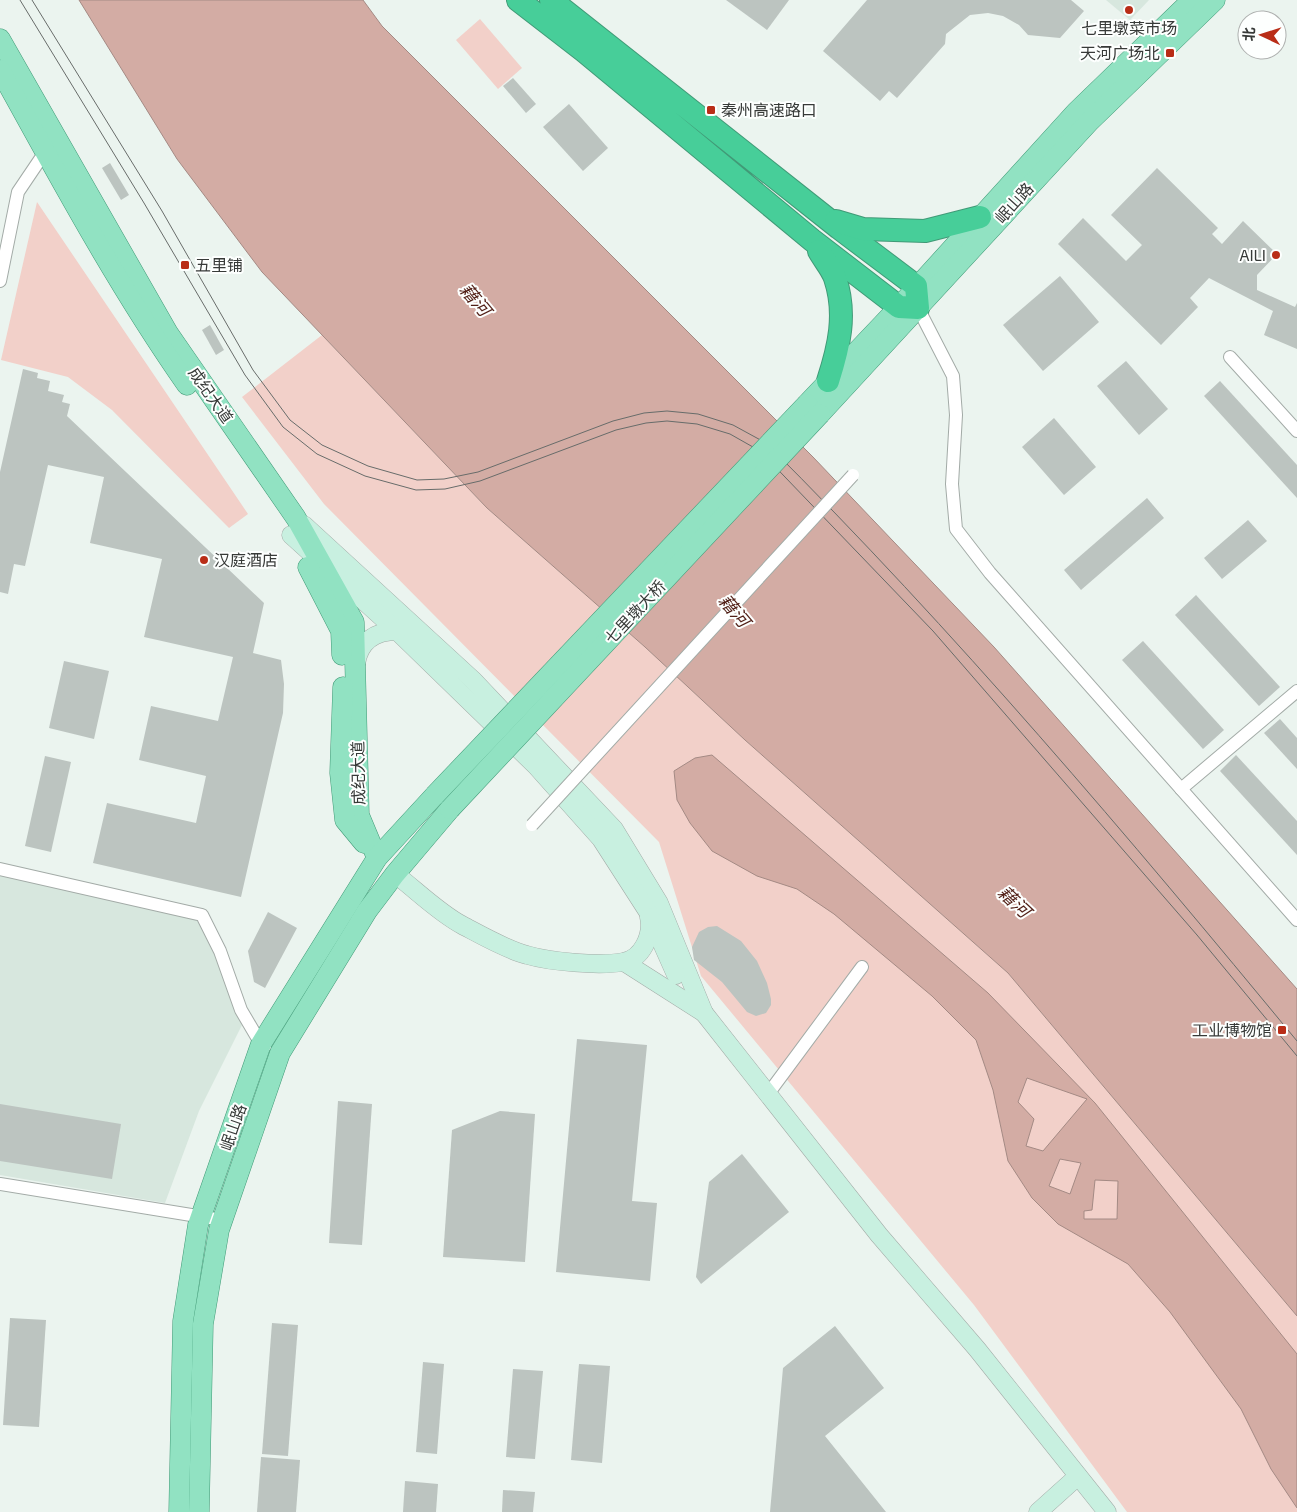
<svg xmlns="http://www.w3.org/2000/svg" width="1297" height="1512" font-family="'Exo 2','Noto Sans SC',sans-serif">
  <rect width="100%" height="100%" fill="#ebf4ef"/>
  <g fill="#d7e7de">
    <path d="M1106 0H1149L1130 20Z"/>
    <path d="M0 870 200 911 242 1025 199 1111 165 1203 0 1175Z"/>
  </g>
  <g fill="#f2d0c9">
    <path d="M480 19 522 68 498 89 456 40Z"/>
    <path d="M37 202 248 514 229 528 112 410 68 377 1 360Z"/>
    <path d="M322 335 487 508 645 647 745 740 1008 973 1297 1316V1512H1127L974 1305 701 976 659 842 324 504 242 397Z"/>
  </g>
  <g fill="#d3aca4" stroke="#a48a84" fill-rule="evenodd">
    <path d="M79 0H363L382 26 813 457 994 647 1297 989V1316L1008 973 745 740 645 647 487 508 262 272 177 159Z"/>
    <path d="M712 755 988 993 1095 1103 1297 1354V1508L1271 1469 1241 1409 1170 1312 1128 1264 1058 1224 1032 1198 1008 1161 993 1090 976 1040 932 996 834 914 797 889 757 876 712 851 690 823 677 800 674 771 695 758ZM1027 1078 1087 1099 1043 1151 1026 1146 1034 1119 1018 1102ZM1060 1159 1081 1163 1070 1194 1049 1186ZM1095 1180 1118 1181 1117 1219H1084V1211L1092 1210Z"/>
  </g>
  <g fill="#bcc4c0">
    <path d="M726 0H789L767 30Z"/>
    <path d="M867 0H1071L1084 11 1060 38 1028 35 1019 25 1003 16 988 13 970 15 946 34 945 44 897 98 889 91 880 101 823 51Z"/>
    <path d="M513 78 536 104 526 113 503 86Z"/>
    <path d="M569 104 608 148 583 171 543 127Z"/>
    <path d="M110 163 129 195 121 200 102 168Z"/>
    <path d="M1157 168 1218 228 1212 234 1222 244 1243 221 1277 254 1257 275V290L1295 307 1297 303V349L1264 335 1273 311 1209 278 1190 298 1198 307 1161 345 1058 244 1083 218 1126 261 1142 245 1111 215Z"/>
    <path d="M1060 276 1099 322 1043 371 1003 325Z"/>
    <path d="M210 325 224 350 216 355 202 330Z"/>
    <path d="M1126 361 1168 409 1139 435 1097 386Z"/>
    <path d="M23 369 38 373 37 378 50 381 48 391 64 395 62 402 70 404 67 416 264 603 253 653 281 660 284 684 283 713 241 897 93 863 107 803 196 823 206 776 139 760 151 706 218 721 233 657 144 637 162 559 90 543 104 477 48 465 25 566 14 564 8 594 0 592V472Z"/>
    <path d="M1220 381 1297 465V498L1204 396Z"/>
    <path d="M1054 418 1096 467 1064 495 1022 447Z"/>
    <path d="M1147 498 1164 518 1081 590 1064 570Z"/>
    <path d="M1248 520 1267 541 1222 579 1204 558Z"/>
    <path d="M1196 595 1280 687 1259 706 1175 615Z"/>
    <path d="M1143 641 1224 730 1203 749 1122 660Z"/>
    <path d="M64 661 109 671 94 739 49 728Z"/>
    <path d="M1280 719 1297 738V769L1264 733Z"/>
    <path d="M1236 755 1297 821V855L1220 771Z"/>
    <path d="M45 756 71 762 51 852 25 846Z"/>
    <path d="M268 912 297 928 265 988 254 982 248 951Z"/>
    <path d="M717 926 741 941 757 961 767 983 771 999V1005L766 1013 756 1016 747 1012 722 982 694 960 692 947 699 932 708 927Z"/>
    <path d="M577 1039 647 1045 632 1201 657 1203 650 1281 556 1272Z"/>
    <path d="M338 1101 372 1104 362 1245 329 1243Z"/>
    <path d="M0 1104 121 1124 112 1179 0 1161Z"/>
    <path d="M500 1111 535 1114 525 1262 443 1257 452 1130Z"/>
    <path d="M742 1154 789 1212 701 1284 696 1277 709 1182Z"/>
    <path d="M10 1318 46 1320 39 1427 3 1425Z"/>
    <path d="M272 1323 298 1325 288 1456 262 1454Z"/>
    <path d="M835 1326 884 1388 825 1436 886 1512H770L783 1368Z"/>
    <path d="M423 1362 444 1364 437 1454 416 1452Z"/>
    <path d="M579 1364 610 1366 602 1463 571 1460Z"/>
    <path d="M513 1369 543 1371 535 1459 506 1457Z"/>
    <path d="M261 1457 300 1460 296 1512H257Z"/>
    <path d="M405 1481 438 1484 436 1512H403Z"/>
    <path d="M503 1490 535 1492 533 1512H502Z"/>
  </g>
  <g fill="none" stroke-linecap="round" stroke-linejoin="round">
    <g stroke="#a3aba7" stroke-width="14">
      <g id="street">
        <path d="M0 281 18 192 45 152"/>
        <path d="M918 308 953 376 956 415 952 484 956 529 990 573 1297 920"/>
        <path d="M1230 357 1297 431"/>
        <path d="M1181 789 1297 691"/>
        <path d="M0 869 202 915 220 951 241 1010 261 1044 265 1046"/>
        <path d="M768 1094 862 967"/>
        <path d="M0 1184 222 1220"/>
      </g>
    </g>
    <g stroke="#a3aba7" stroke-width="19">
      <g id="secondary">
        <path d="M304 525 474 681 614 829 659 903 704 1013 879 1235 977 1349 1107 1512"/>
        <path d="M291 535 397 631 536 766 601 839 648 912 676 975"/>
        <path d="M356 664C359 642 375 631 397 631"/>
        <path d="M395 874C415 889 439 913 462 925 481 935 507 950 527 955 551 962 599 966 623 962 642 959 653 935 649 917"/>
        <path d="M624 962 704 1013"/>
        <path d="M1038 1512 1078 1476"/>
      </g>
    </g>
    <g stroke="#419a77" stroke-width="21">
      <g id="primary">
        <path d="M0 39 168 333 296 518 354 622 359 815 377 858"/>
        <path d="M0 70C59 177 117 285 187 385"/>
        <path d="M807 404 899 307 1076 112 1192 0"/>
        <path d="M820 414 1090 121 1215 0"/>
        <path d="M308 567 341 631 342 655"/>
        <path d="M343 687 340 773 345 820 364 843"/>
        <path d="M179 1512 183 1321 198 1225 261 1044 377 858 435 795"/>
        <path d="M199 1512 203 1324 219 1230 280 1053 367 911 395 874 450 809"/>
      </g>
    </g>
    <g stroke="#419a77" stroke-width="24">
      <g id="highway">
        <path d="M518 0 584 51 812 240 899 307 918 308 916 286 839 228 551 0"/>
        <path d="M836 221 863 229 925 231 980 217"/>
        <path d="M819 251C824 260 832 269 835 278 847 314 839 347 828 381"/>
      </g>
    </g>
    <use href="#street" stroke="#fff" stroke-width="12"/>
    <use href="#secondary" stroke="#c8f0e0" stroke-width="18"/>
    <use href="#primary" stroke="#91e2c2" stroke-width="20"/>
    <use href="#highway" stroke="#47ce99" stroke-width="22"/>
    <g stroke="#686c6a" stroke-width="1">
      <path d="M20 0 144 203 245 375 283 427 317 454 365 476 416 490 445 489 480 481 616 430 646 423 667 421 697 424 730 434 760 451 933 631 1197 935 1297 1056"/>
      <path d="M32 0 162 211 253 370 290 420 322 445 368 466 417 480 444 479 478 472 613 421 644 413 667 411 698 414 733 425 766 443C954 630 1129 837 1297 1041"/>
    </g>
    <g stroke="#a3aba7" stroke-width="14" stroke-linecap="butt">
      <path id="street-bridge" d="M532 825 853 475"/>
    </g>
    <g stroke="#419a77" stroke-width="21" stroke-linecap="butt">
      <g id="primary-bridge">
        <path d="M435 795 807 404"/>
        <path d="M450 809 820 414"/>
      </g>
    </g>
    <use href="#street-bridge" stroke="#fff" stroke-width="12"/>
    <use href="#primary-bridge" stroke="#91e2c2" stroke-width="20"/>
  </g>
  <g fill="#b92d17" stroke="#fdfffe" stroke-width="2">
    <circle cx="1129" cy="10" r="5"/>
    <rect x="1165" y="48" width="10" height="10" rx="2.5"/>
    <rect x="706" y="105" width="10" height="10" rx="2.5"/>
    <circle cx="1276" cy="255" r="5"/>
    <rect x="180" y="260" width="10" height="10" rx="2.5"/>
    <circle cx="204" cy="560" r="5"/>
    <rect x="1277" y="1025" width="10" height="10" rx="2.5"/>
  </g>
  <g text-anchor="middle" stroke-width="4" stroke-linejoin="round" paint-order="stroke">
    <g font-size="16" fill="#373a38" stroke="#fdfffe" text-anchor="end">
      <text x="1129" y="34" text-anchor="middle">七里墩菜市场</text>
      <text x="1160" y="59">天河广场北</text>
      <text x="721" y="116" text-anchor="start">秦州高速路口</text>
      <text x="1266" y="261">AILI</text>
      <text x="195" y="271" text-anchor="start">五里铺</text>
      <text x="214" y="566" text-anchor="start">汉庭酒店</text>
      <text x="1272" y="1036">工业博物馆</text>
    </g>
    <g font-size="16" fill="#373a38" stroke="#fdfffe">
      <text transform="translate(1014 203) rotate(-48)" y="6">岷山路</text>
      <text transform="translate(211 395) rotate(55)" y="6">成纪大道</text>
      <text transform="translate(635 612) rotate(-47)" y="6">七里墩大桥</text>
      <text transform="translate(358 773) rotate(-91)" y="6">成纪大道</text>
      <text transform="translate(233 1127) rotate(-71)" y="6">岷山路</text>
    </g>
    <g font-size="18" font-style="italic" fill="#511f16" stroke="#fdfffe">
      <text transform="translate(475 300) rotate(50)" y="6">藉河</text>
      <text transform="translate(734 611) rotate(50)" y="6">藉河</text>
      <text transform="translate(1014 902) rotate(43)" y="6">藉河</text>
    </g>
  </g>
  <g transform="translate(1262 35) rotate(274)"><circle r="24" fill="#fdfffe" stroke="#aeb0af"/>
  <path d="M0-4L9 19L0 12L-9 19Z" fill="#b92d17"/>
  <text y="-8" font-size="14" font-weight="bold" text-anchor="middle" fill="#373a38">北</text>
  </g>
</svg>
